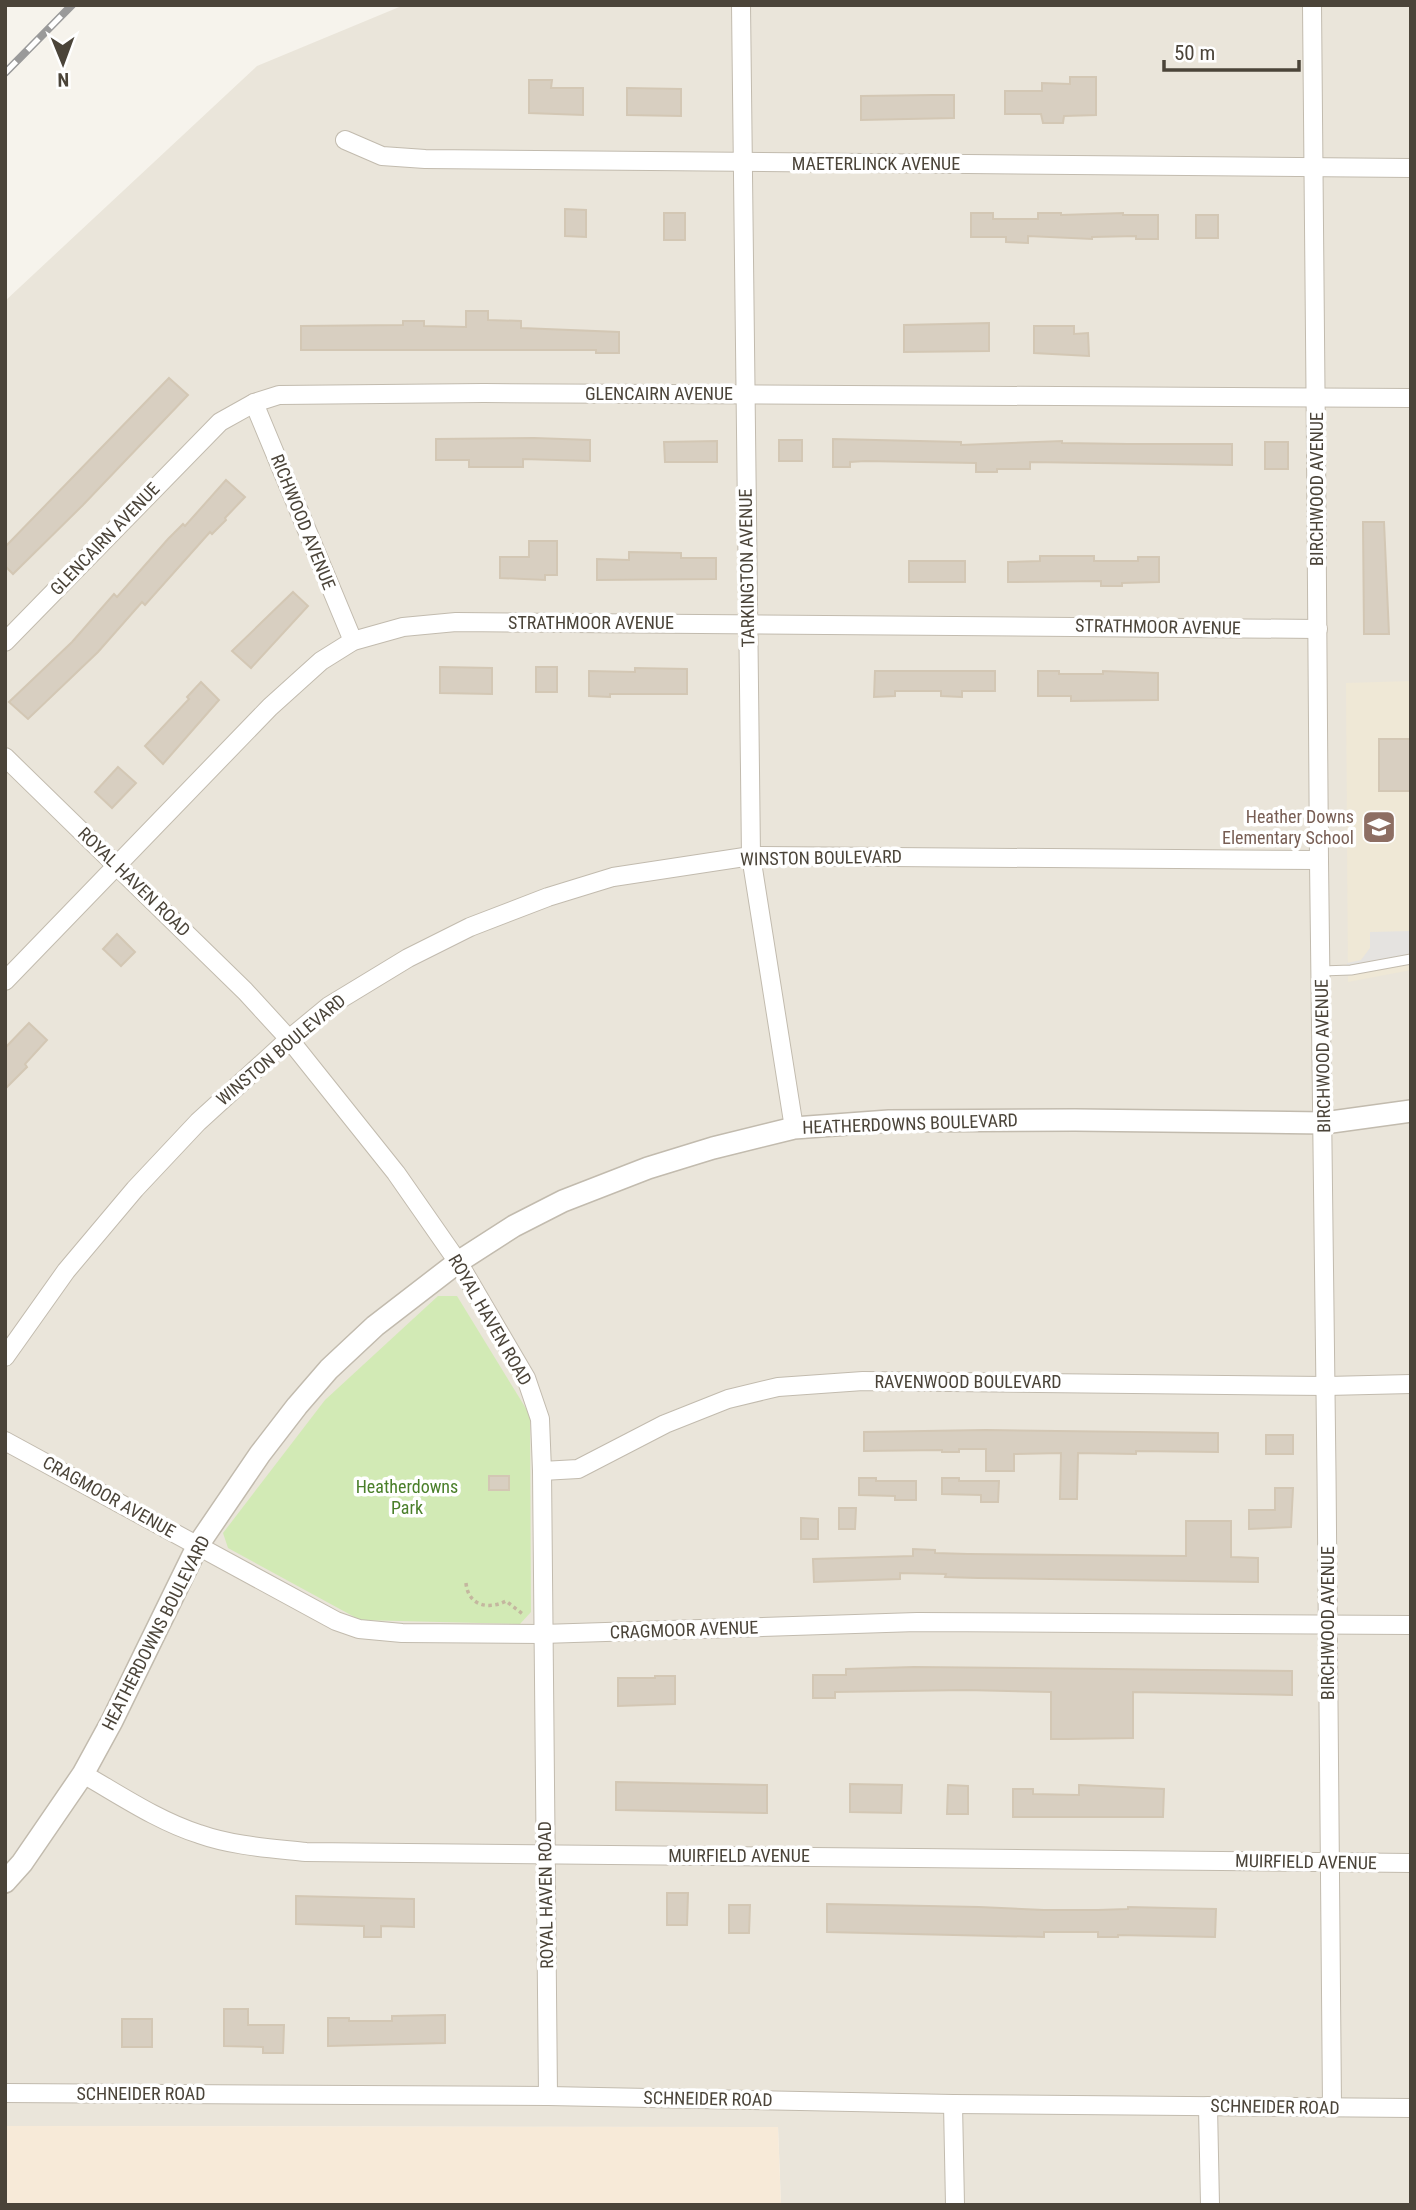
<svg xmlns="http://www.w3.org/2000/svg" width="1416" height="2210" font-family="'Roboto Condensed',sans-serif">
  <rect width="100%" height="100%" fill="#f6f3ec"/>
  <path fill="#eae5da" d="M404 5H1411V2205H781L778 2127 5 2126V301L257 66Z"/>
  <path fill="#f7ead8" d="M5 2126 778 2127 781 2205H5Z"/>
  <path fill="#efe8d6" d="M1411 681V970L1348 982 1346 683Z"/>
  <path fill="#d2eab5" d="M438 1296H457L530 1415 531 1612 520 1624 360 1620 228 1548 223 1533 325 1400Z"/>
  <path fill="#e5e3e0" d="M1411 931V963L1347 976V963L1361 960 1370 948V932Z"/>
  <g fill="#d8cfc1" stroke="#d3c7b4" stroke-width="2">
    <path d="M1070 77H1096V115L1064 116 1063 123H1043L1041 114H1005V91H1042V83L1070 84Z"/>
    <path d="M529 80H552L551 88H583V115L529 113Z"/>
    <path d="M627 88 681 89V116L627 115Z"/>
    <path d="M932 95H954V118L861 120V96Z"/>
    <path d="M565 209 586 210V237L565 236Z"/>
    <rect x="664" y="213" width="21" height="27"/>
    <path d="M971 213H993V219H1038V213H1061V215L1123 213V215H1158V239H1136V236L1092 237V239L1028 236V243L1006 242V237H971Z"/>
    <rect x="1196" y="215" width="22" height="23"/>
    <path d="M466 311H488V320L521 321V328L619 332V353H596V350H301V326L403 325V321H424V326L466 327Z"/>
    <path d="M989 323V351L904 352V325Z"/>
    <path d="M1034 326H1074V334L1088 333 1089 356 1034 353Z"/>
    <path d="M169 378 188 395 83 505 13 574 5 566V547Z"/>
    <path d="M534 438 590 440V461L523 459V467H469V460H436V439Z"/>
    <path d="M833 439 961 442V445L1062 441V443L1128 444H1232V465L1030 462V469H997V472H976V463L865 461 850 462V467H833Z"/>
    <rect x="779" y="440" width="23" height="21"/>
    <path d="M717 441V462H665L664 442Z"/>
    <rect x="1265" y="442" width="23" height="27"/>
    <path d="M226 480 245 497 225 518 226 520 212 534 210 532 145 605 142 602 98 652 28 719 9 702 72 642 114 594 117 597 168 539 183 524 185 526Z"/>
    <path d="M1363 522H1384L1389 634H1364Z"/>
    <path d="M529 541H557V575H545V580L500 578V557H529Z"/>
    <path d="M629 552 681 553V558H716V579L597 580V559L629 560Z"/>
    <path d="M1040 556H1094V561H1138V557H1159V582L1122 583V586H1101V581L1008 582V562L1040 561Z"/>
    <rect x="909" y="561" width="56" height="21"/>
    <path d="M293 592 308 606 251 668 232 651Z"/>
    <path d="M440 667 492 668V694L440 693Z"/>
    <rect x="536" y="667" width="21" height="25"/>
    <path d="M635 668 687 669V694H610V697L589 696V671L635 672Z"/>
    <path d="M875 671H995V691H962V697L941 696V691H895V696L874 697Z"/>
    <path d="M1038 671H1059V674H1103V671L1158 673V700L1071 701V696H1038Z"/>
    <path d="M201 682 219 700 163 764 145 746 189 699 187 697Z"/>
    <rect x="1379" y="739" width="32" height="52"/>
    <path d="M118 767 136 783 112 808 95 792Z"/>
    <path d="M117 934 135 952 121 966 103 949Z"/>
    <path d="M29 1023 47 1040 25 1064 27 1067 5 1089V1048Z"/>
    <path d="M986 1430 1218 1433V1452L1136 1451V1454L1078 1453 1077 1499H1060L1061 1453 1014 1454V1471H986V1449H959V1452H942V1450L864 1451V1432Z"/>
    <rect x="1266" y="1435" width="27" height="19"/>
    <rect x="489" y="1476" width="20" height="14"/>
    <path d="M859 1478H876V1481H916V1500H895V1496L859 1495Z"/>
    <path d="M942 1478H959V1481H999L998 1502H981V1495L942 1494Z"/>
    <path d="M1275 1488H1293L1291 1527 1249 1529V1510H1275Z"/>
    <path d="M839 1508H856L855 1529H839Z"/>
    <path d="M801 1518 818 1519V1539H801Z"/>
    <path d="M1186 1521H1231V1557L1258 1558V1582L978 1578 945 1577 946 1574 900 1573V1579L814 1582 813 1559 913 1556V1549L935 1550V1553L968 1554 1186 1556Z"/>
    <path d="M914 1667 1292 1671V1695L1133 1692V1738L1068 1739H1051V1692L966 1690 835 1692V1698H813V1675H846V1669Z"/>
    <path d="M655 1676H675V1704L618 1706V1678H655Z"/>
    <path d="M616 1782 767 1785V1813L616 1810Z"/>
    <path d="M850 1784 902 1785 901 1813 850 1812Z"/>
    <path d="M948 1785 968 1786V1814H947Z"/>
    <path d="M1079 1785 1164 1789 1163 1817H1013V1789H1033V1794L1079 1795Z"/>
    <path d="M667 1893H688L687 1925H667Z"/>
    <path d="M296 1896 414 1899V1927L381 1926V1937H364V1926L296 1924Z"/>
    <path d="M827 1904 979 1907 1044 1910H1098L1128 1909V1907L1216 1909 1215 1937 1118 1935V1937H1098V1932H1044V1937L827 1932Z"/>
    <path d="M729 1905H750L749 1933H729Z"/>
    <path d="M224 2009H248V2025H284L283 2053H263V2047L224 2046Z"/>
    <path d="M445 2015V2043L328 2046V2018H349V2021H392V2016Z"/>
    <rect x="122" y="2019" width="30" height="28"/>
  </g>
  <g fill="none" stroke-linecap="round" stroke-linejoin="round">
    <g stroke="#c2bbae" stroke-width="11">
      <path id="service" d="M1321 971 1351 970 1411 959"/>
    </g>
    <g stroke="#c2bbae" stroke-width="20">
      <g id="minor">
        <path d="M741 5 751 856 794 1128"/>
        <path d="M1312 5C1316 290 1316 576 1319 861 1324 1276 1330 1692 1332 2107"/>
        <path d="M345 140 382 156 425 159 1411 168"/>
        <path d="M254 403 353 641"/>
        <path d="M5 642 220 422 254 403 279 395 484 393 1411 398"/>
        <path d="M5 757 245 991 289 1039 396 1173 458 1262 526 1378 540 1419 542 1471 548 2096"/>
        <path d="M5 981 270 707 321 661 353 641 403 627 456 622 1318 629"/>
        <path d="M5 1357 66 1271 135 1189 198 1122 289 1039 329 1006 408 958 470 927 548 897 613 877 751 856 1319 860"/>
        <path d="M5 1441 336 1621 359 1629 402 1633 542 1634 917 1622 1411 1625"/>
        <path d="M542 1471 578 1469 665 1424 728 1399 778 1387 863 1381 1327 1386 1411 1384"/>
        <path d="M83 1774C120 1795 158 1821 199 1834 233 1846 269 1848 306 1852L1411 1863"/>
        <path d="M5 2093 548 2096 953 2104 1411 2108"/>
        <path d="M953 2104 955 2205"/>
        <path d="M1208 2106 1210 2205"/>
      </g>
    </g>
    <g stroke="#c2bbae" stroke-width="24">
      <path id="tertiary" d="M5 1882 22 1863 83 1774 112 1721 198 1545 260 1454 297 1406 329 1369 375 1326 458 1262 514 1226 563 1201 648 1168 713 1148 794 1128 889 1121 1075 1120 1324 1123 1411 1111"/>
    </g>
    <path stroke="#c4b79f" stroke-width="3.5" stroke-dasharray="3.5 3.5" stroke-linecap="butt" d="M466 1583C468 1606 489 1610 506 1601L524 1615"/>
    <use href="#service" stroke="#fff" stroke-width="9"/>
    <use href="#minor" stroke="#fff" stroke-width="18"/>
    <use href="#tertiary" stroke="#fff" stroke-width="21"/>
    <g stroke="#9a9a9a" stroke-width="8">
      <path id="rail" d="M5 73 72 5"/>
    </g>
    <use href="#rail" stroke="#fff" stroke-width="5" stroke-dasharray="16" stroke-linecap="butt"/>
  </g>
  <defs>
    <g id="school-square" transform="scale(1.75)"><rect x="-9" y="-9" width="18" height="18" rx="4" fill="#8d6e63" stroke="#fff"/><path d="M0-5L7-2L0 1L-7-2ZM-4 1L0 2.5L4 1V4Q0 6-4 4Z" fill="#fff"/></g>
  </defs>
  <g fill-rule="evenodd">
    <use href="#school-square" x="1379" y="827"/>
  </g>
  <g text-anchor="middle" stroke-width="7" stroke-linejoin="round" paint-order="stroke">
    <g font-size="18" fill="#4b4439" stroke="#fff">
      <text x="876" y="170">MAETERLINCK AVENUE</text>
      <text x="659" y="400">GLENCAIRN AVENUE</text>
      <text transform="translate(1317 489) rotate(-90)" y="6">BIRCHWOOD AVENUE</text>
      <text transform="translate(303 522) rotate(68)" y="6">RICHWOOD AVENUE</text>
      <text transform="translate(105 539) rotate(-46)" y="6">GLENCAIRN AVENUE</text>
      <text transform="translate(747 568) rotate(-91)" y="6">TARKINGTON AVENUE</text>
      <text x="591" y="629">STRATHMOOR AVENUE</text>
      <text transform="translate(1158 627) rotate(1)" y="6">STRATHMOOR AVENUE</text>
      <text transform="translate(821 858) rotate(-1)" y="6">WINSTON BOULEVARD</text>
      <text transform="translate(134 882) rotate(44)" y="6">ROYAL HAVEN ROAD</text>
      <text transform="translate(281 1050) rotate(-40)" y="6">WINSTON BOULEVARD</text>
      <text transform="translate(1323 1056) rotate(-91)" y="6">BIRCHWOOD AVENUE</text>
      <text transform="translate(910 1124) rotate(-2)" y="6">HEATHERDOWNS BOULEVARD</text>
      <text transform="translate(490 1320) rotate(60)" y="6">ROYAL HAVEN ROAD</text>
      <text x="968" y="1388">RAVENWOOD BOULEVARD</text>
      <text transform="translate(109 1497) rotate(29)" y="6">CRAGMOOR AVENUE</text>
      <text transform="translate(1328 1623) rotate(-90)" y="6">BIRCHWOOD AVENUE</text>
      <text transform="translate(684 1630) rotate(-2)" y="6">CRAGMOOR AVENUE</text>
      <text transform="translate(156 1633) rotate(-63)" y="6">HEATHERDOWNS BOULEVARD</text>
      <text x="739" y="1862">MUIRFIELD AVENUE</text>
      <text transform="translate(1306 1862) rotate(1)" y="6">MUIRFIELD AVENUE</text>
      <text transform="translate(546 1895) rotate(-91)" y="6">ROYAL HAVEN ROAD</text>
      <text x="141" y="2100">SCHNEIDER ROAD</text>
      <text transform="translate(708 2099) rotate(1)" y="6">SCHNEIDER ROAD</text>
      <text transform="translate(1275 2107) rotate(1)" y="6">SCHNEIDER ROAD</text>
    </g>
    <g font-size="18" fill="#785e54" stroke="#fff" text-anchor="end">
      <text x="1354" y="823">Heather Downs<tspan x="1354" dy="21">Elementary School</tspan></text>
    </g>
    <g font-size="18" fill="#4a7f2a" stroke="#fff">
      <text x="407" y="1493">Heatherdowns<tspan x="407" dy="21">Park</tspan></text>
    </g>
  </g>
  <rect width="1416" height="2210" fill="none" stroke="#4b4439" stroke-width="14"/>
  <g transform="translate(63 63) rotate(179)" stroke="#ffffff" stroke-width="5" paint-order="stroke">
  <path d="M0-5L12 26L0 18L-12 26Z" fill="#4b4439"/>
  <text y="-10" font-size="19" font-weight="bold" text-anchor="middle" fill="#4b4439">N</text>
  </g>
  <path d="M1164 60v10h135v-10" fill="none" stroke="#4b4439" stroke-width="3.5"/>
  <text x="1174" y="60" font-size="21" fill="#4b4439" stroke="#ffffff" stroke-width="5" paint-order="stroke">50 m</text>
</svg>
